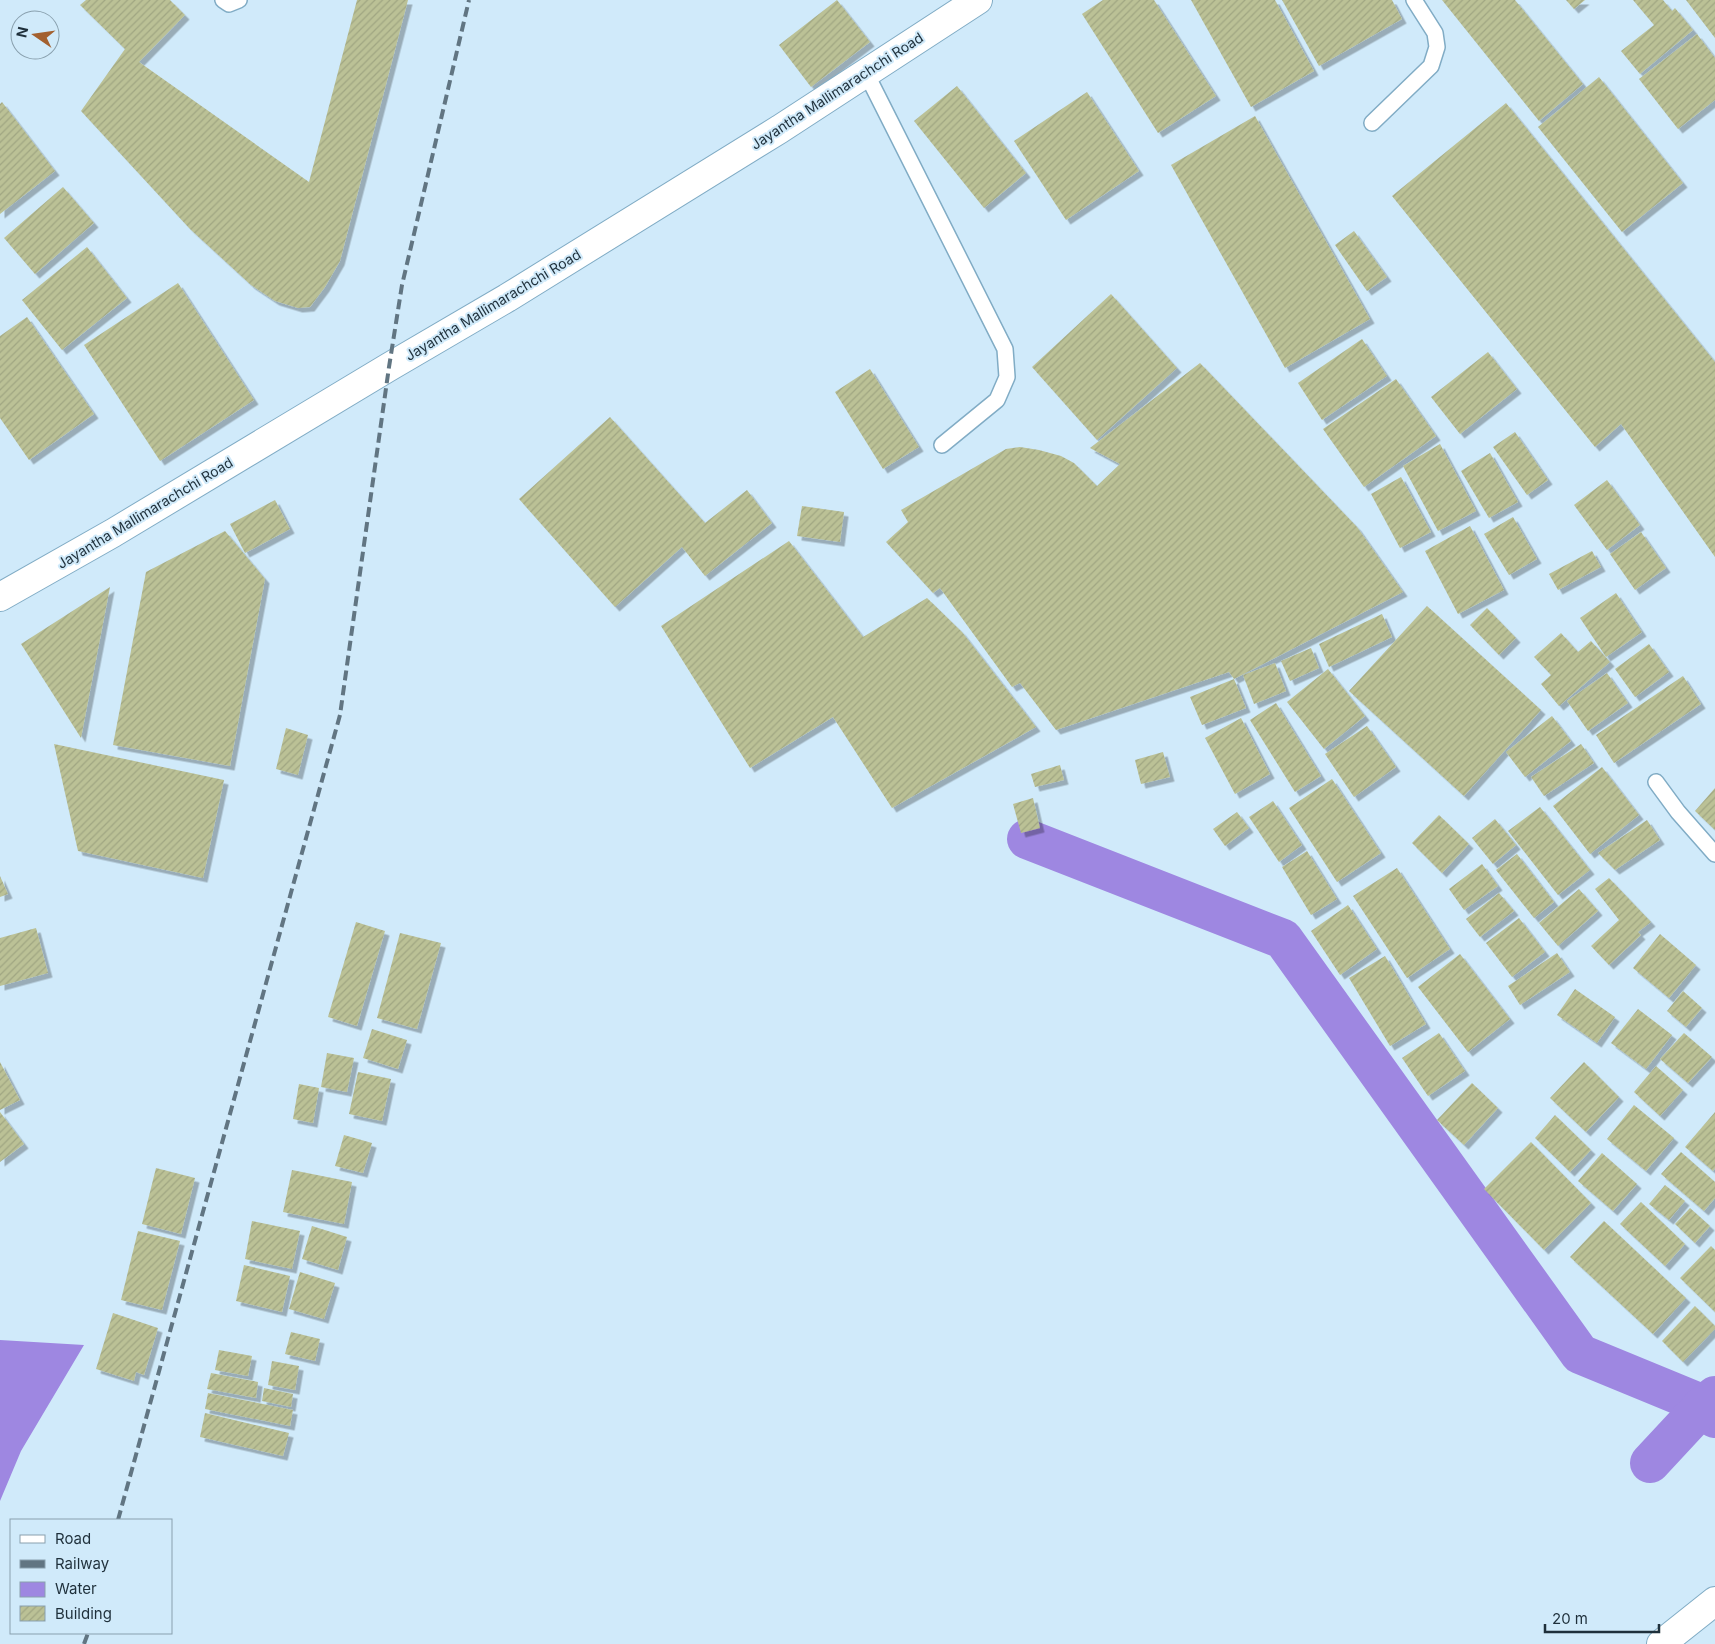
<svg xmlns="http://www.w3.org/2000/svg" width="1715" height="1644" font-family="Inter,sans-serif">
  <defs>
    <pattern id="building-hatch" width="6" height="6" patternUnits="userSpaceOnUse" patternTransform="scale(1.25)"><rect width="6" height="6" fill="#bbc196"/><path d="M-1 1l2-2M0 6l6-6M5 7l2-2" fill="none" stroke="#a0a682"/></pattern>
    <filter id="shadow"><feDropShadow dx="4.5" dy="4.5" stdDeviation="0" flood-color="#0004"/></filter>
  </defs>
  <rect width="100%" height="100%" fill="#d0eafa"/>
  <path fill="#9e87e1" d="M0 1340 84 1345 21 1451 0 1501Z"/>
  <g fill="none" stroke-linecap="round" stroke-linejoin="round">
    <g stroke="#9e87e1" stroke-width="40">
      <path d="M1027 839 1283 939 1580 1354 1704 1405 1715 1418"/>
      <path d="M1650 1463 1704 1405 1715 1396"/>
    </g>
  </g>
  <g fill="url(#building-hatch)" filter="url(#shadow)">
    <path d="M86 0H170L185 15 139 62 309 182 357 0H408L340 261 325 287 310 307 298 308 275 301 251 285 190 229 81 111 125 49 80 5Z"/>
    <path d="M837 0 870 42 811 87 779 45Z"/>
    <path d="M1103 0H1154L1216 96 1158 133 1082 14Z"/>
    <path d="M1191 0H1275L1314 71 1251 107Z"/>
    <path d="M1282 0H1392L1402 19 1319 66Z"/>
    <path d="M1442 0H1515L1583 84 1539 121Z"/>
    <path d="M1566 0H1585L1574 9Z"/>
    <path d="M1633 0H1663L1672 11 1675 8 1693 30 1640 74 1621 51 1654 25Z"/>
    <path d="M1686 0H1715V38Z"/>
    <path d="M1697 34 1715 58V100L1678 129 1639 79Z"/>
    <path d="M1599 77 1683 183 1622 232 1538 127Z"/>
    <path d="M957 86 1026 173 984 208 914 121Z"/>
    <path d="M1087 92 1139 171 1066 220 1014 141Z"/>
    <path d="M2 102 55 171 0 214V104Z"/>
    <path d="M1506 103 1715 362V557L1621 424 1595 447 1392 196Z"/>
    <path d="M1255 116 1370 319 1285 368 1171 165Z"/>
    <path d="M63 187 94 223 35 274 4 238Z"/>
    <path d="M1354 231 1387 277 1367 291 1335 245Z"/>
    <path d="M87 247 127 298 62 350 22 300Z"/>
    <path d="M178 283 254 400 160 461 84 345Z"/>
    <path d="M1111 294 1177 368 1097 440 1032 367Z"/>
    <path d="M27 317 94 414 29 460 0 418V336Z"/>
    <path d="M1362 339 1387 376 1322 420 1298 383Z"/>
    <path d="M1488 352 1517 389 1460 434 1431 397Z"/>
    <path d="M1200 363 1357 527 1403 592 1234 679 1246 708 1202 725 1190 697 1234 679 1229 672 1056 730 1020 683 1012 687 940 588 933 593 886 542 908 522 901 510 1006 449 1020 447 1039 450 1061 456 1074 463 1097 486 1120 464 1090 448Z"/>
    <path d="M870 369 919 447 883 469 835 392Z"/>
    <path d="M1396 379 1436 436 1364 487 1323 429Z"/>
    <path d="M610 417 705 523 747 490 772 523 705 576 682 547 615 607 519 499Z"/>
    <path d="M1515 432 1548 480 1527 495 1493 447Z"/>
    <path d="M1440 444 1476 511 1438 531 1403 466Z"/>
    <path d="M1490 453 1518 502 1489 518 1461 471Z"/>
    <path d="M1401 477 1431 532 1400 548 1371 494Z"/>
    <path d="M1607 480 1640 525 1607 550 1574 505Z"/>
    <path d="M275 500 290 529 245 553 230 524Z"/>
    <path d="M802 506 844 512 840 542 797 536Z"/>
    <path d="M1513 517 1537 559 1509 575 1484 534Z"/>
    <path d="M1470 526 1504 590 1458 614 1425 551Z"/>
    <path d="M225 531 265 579 230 766 113 745 146 572Z"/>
    <path d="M1641 532 1666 568 1635 590 1610 554Z"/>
    <path d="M789 541 863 637 927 598 962 632 1036 727 892 808 833 717 750 768 661 626Z"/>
    <path d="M1592 551 1601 567 1558 590 1549 574Z"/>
    <path d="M110 587 81 738 21 644Z"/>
    <path d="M1616 593 1642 632 1606 657 1580 618Z"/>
    <path d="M1427 606 1541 710 1464 796 1349 691Z"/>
    <path d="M1487 608 1516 638 1499 655 1470 625Z"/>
    <path d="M1382 614 1392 637 1329 667 1319 644Z"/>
    <path d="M1561 633 1578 652 1591 641 1610 662 1559 706 1541 684 1551 675 1534 657Z"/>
    <path d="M1649 644 1669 672 1635 697 1615 669Z"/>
    <path d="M1311 648 1319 668 1290 681 1281 661Z"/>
    <path d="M1275 663 1286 691 1254 704 1243 675Z"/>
    <path d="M1328 669 1365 716 1324 749 1287 702Z"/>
    <path d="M1607 673 1628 703 1588 731 1567 701Z"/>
    <path d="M1683 676 1701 704 1614 763 1596 735Z"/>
    <path d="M1276 703 1321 776 1295 792 1250 720Z"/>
    <path d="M1552 716 1571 741 1525 777 1506 752Z"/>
    <path d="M1241 718 1270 774 1235 794 1205 738Z"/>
    <path d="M1367 726 1396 767 1354 797 1325 754Z"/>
    <path d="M286 728 308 735 298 775 276 769Z"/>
    <path d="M54 744 224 780 203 878 78 851Z"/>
    <path d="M1581 744 1594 763 1544 796 1531 777Z"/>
    <path d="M1163 752 1170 777 1141 784 1135 760Z"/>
    <path d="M1060 765 1064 780 1035 787 1031 774Z"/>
    <path d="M1602 767 1639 815 1590 854 1553 806Z"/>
    <path d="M1332 779 1381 853 1337 882 1289 808Z"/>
    <path d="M1715 788V830L1695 811Z"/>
    <path d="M1033 798 1040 828 1021 833 1013 804Z"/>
    <path d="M1273 801 1302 845 1279 862 1249 817Z"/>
    <path d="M1540 807 1590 870 1558 895 1508 831Z"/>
    <path d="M1237 812 1249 828 1225 846 1213 829Z"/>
    <path d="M1439 815 1469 844 1442 873 1412 843Z"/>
    <path d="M1495 819 1516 845 1493 864 1472 838Z"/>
    <path d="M1647 820 1660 840 1615 870 1598 853Z"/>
    <path d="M1307 851 1337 899 1311 915 1282 867Z"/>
    <path d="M1517 854 1554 902 1534 918 1496 870Z"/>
    <path d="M1482 864 1498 886 1464 910 1449 889Z"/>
    <path d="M1397 868 1450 949 1407 978 1353 896Z"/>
    <path d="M0 876 8 894 0 897Z"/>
    <path d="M1609 878 1651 922 1638 932 1641 935 1609 965 1591 946 1619 920 1595 889Z"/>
    <path d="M1579 889 1598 911 1558 946 1539 923Z"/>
    <path d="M1499 893 1514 911 1480 937 1466 919Z"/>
    <path d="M1348 905 1377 949 1340 975 1311 931Z"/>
    <path d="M1519 918 1545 952 1512 977 1486 943Z"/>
    <path d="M356 922 385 931 357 1026 328 1017Z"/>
    <path d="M36 928 48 973 0 986V938Z"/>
    <path d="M400 933 441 943 417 1029 377 1018Z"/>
    <path d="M1660 934 1696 965 1669 998 1633 968Z"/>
    <path d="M1557 953 1570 972 1520 1005 1508 986Z"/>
    <path d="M1460 954 1510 1019 1468 1052 1418 987Z"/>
    <path d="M1385 956 1426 1024 1390 1046 1349 978Z"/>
    <path d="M1575 989 1615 1017 1597 1043 1557 1015Z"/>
    <path d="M1683 991 1702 1008 1686 1027 1667 1011Z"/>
    <path d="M1638 1009 1672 1035 1646 1069 1611 1043Z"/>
    <path d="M372 1029 407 1040 398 1069 363 1058Z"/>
    <path d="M1439 1033 1465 1071 1428 1096 1402 1058Z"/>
    <path d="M1684 1033 1712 1057 1688 1083 1660 1059Z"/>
    <path d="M327 1053 354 1058 347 1092 321 1087Z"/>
    <path d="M0 1062 20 1100 0 1110Z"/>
    <path d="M1584 1062 1619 1097 1586 1132 1550 1098Z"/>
    <path d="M1656 1066 1683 1090 1660 1116 1634 1092Z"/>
    <path d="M358 1072 391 1079 382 1121 349 1114Z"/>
    <path d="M1472 1083 1498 1108 1464 1145 1437 1120Z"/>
    <path d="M299 1084 319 1088 313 1123 293 1119Z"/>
    <path d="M1634 1105 1674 1138 1646 1171 1607 1139Z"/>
    <path d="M0 1112 24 1144 0 1162Z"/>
    <path d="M1715 1112V1168L1713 1171 1685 1147Z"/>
    <path d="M1555 1115 1591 1150 1570 1172 1535 1138Z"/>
    <path d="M344 1135 372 1143 363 1173 335 1166Z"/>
    <path d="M1531 1142 1591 1203 1544 1250 1484 1189Z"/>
    <path d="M1681 1152 1715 1182V1198L1704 1211 1661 1174Z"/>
    <path d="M1602 1153 1637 1184 1613 1211 1578 1181Z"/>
    <path d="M156 1168 195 1178 181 1234 142 1224Z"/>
    <path d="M292 1170 352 1182 344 1224 283 1212Z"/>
    <path d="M1665 1185 1685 1201 1669 1220 1649 1204Z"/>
    <path d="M1641 1202 1685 1244 1665 1266 1620 1224Z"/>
    <path d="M1690 1208 1710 1226 1695 1243 1675 1224Z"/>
    <path d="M252 1221 300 1231 292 1269 245 1259Z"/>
    <path d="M1604 1221 1686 1298 1653 1334 1570 1257Z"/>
    <path d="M312 1226 347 1237 338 1270 302 1259Z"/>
    <path d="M138 1231 180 1241 162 1310 121 1300Z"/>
    <path d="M1711 1246 1715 1250V1312L1680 1278Z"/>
    <path d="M244 1265 290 1276 282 1312 236 1301Z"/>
    <path d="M300 1272 335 1283 324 1319 289 1309Z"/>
    <path d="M1695 1306 1715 1326V1329L1683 1362 1662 1341Z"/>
    <path d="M113 1313 158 1328 144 1375 136 1372 134 1381 96 1369Z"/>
    <path d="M291 1332 320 1339 315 1361 285 1354Z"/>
    <path d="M219 1350 252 1356 248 1376 215 1370Z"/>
    <path d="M272 1361 299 1366 295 1390 268 1385Z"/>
    <path d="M211 1373 258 1382 256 1398 207 1389Z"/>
    <path d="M264 1388 293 1394 291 1407 262 1401Z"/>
    <path d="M208 1393 293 1410 290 1426 205 1409Z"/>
    <path d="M205 1413 289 1433 283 1456 200 1437Z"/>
  </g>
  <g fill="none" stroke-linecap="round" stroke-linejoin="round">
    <g stroke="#81acc5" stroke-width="18">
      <g id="service">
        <path d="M223 0 229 4 239 0"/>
        <path d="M866 73 1005 349 1007 377 997 400 942 445"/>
        <path d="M1372 123 1431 66 1437 47 1435 33 1414 0"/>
        <path d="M1656 782 1678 812 1715 854"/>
      </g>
    </g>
    <g stroke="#81acc5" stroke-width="30">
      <path id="tertiary" d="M0 597 113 533 389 367 507 298 780 129 978 0"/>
    </g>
    <g stroke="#81acc5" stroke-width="30">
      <path id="secondary" d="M1661 1644 1715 1601"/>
    </g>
    <use href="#service" stroke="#fff" stroke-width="15"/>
    <use href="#tertiary" stroke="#fff" stroke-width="28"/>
    <use href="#secondary" stroke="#fff" stroke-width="28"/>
    <g stroke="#617582" stroke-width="4" stroke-dasharray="10 5" stroke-linecap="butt">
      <path d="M118 1520 340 715 389 367 402 285 469 0"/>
      <path d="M84 1644 88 1633"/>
    </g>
  </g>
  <g text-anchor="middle" stroke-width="4" stroke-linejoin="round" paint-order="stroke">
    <g font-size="14" fill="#1f303b" stroke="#d0eafa">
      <text transform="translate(837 91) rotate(-33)" y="5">Jayantha Mallimarachchi Road</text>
      <text transform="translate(493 305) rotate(-31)" y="5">Jayantha Mallimarachchi Road</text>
      <text transform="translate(145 513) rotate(-31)" y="5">Jayantha Mallimarachchi Road</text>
    </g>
  </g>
  <rect x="10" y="1519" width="162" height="115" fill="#d0eafa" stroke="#89a0ae"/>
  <rect x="20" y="1535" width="25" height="8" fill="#ffffff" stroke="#89a0ae"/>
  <text x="55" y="1544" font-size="15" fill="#1f303b">Road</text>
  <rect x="20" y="1560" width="25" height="8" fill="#617582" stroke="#89a0ae"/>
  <text x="55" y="1569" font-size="15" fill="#1f303b">Railway</text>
  <rect x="20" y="1582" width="25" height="15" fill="#9e87e1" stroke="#89a0ae"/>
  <text x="55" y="1594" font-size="15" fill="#1f303b">Water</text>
  <rect x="20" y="1606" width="25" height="15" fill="url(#building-hatch)" stroke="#89a0ae"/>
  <text x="55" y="1619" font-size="15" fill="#1f303b">Building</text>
  <g transform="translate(35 35) rotate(283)"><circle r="24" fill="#d0eafa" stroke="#89a0ae"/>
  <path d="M0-4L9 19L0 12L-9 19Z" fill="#a3602f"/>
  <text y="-8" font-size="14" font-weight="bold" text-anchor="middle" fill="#1f303b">N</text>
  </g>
  <path d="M1545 1624v8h114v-8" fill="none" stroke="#1f303b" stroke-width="2.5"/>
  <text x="1552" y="1624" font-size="15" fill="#1f303b" stroke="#d0eafa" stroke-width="4" paint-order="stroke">20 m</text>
</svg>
